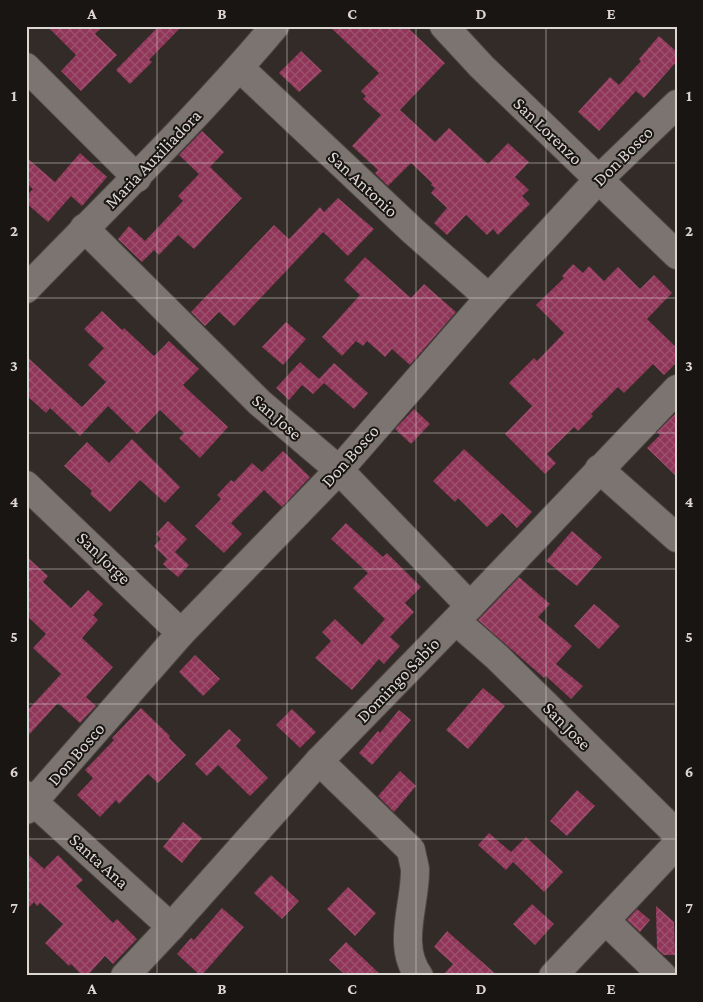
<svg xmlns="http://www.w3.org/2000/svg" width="703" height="1002" font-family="'Crimson Pro',serif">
  <defs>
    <pattern id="building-cross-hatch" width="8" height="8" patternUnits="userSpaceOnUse" patternTransform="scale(1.25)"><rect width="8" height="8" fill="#8f3659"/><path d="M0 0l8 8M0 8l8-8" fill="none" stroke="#9e5270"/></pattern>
  </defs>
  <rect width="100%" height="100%" fill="#322b28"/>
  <g fill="url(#building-cross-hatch)">
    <path d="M47 26H103L95 34 117 55 81 91 61 71 76 55Z"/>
    <path d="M159 26H182L149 60 152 62 130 84 116 70Z"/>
    <path d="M329 26H406L445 63 400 110 435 142 449 128 488 164 508 143 529 162 515 177 529 190 522 196 530 204 498 235 493 229 487 235 466 215 447 235 434 223 447 208 431 193 435 188 431 185 432 183 411 163 388 186 375 173 378 170 352 146 381 115 363 99 366 96 361 91 379 73Z"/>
    <path d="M659 36 677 52V61L644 98 636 91 599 131 578 112 610 77 619 85 641 61 639 59Z"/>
    <path d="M301 51 322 71 299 92 279 73Z"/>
    <path d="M202 131 224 152 210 167 242 198 194 249 178 235 159 255 154 250 142 262 118 239 129 226 145 241 183 201 178 196 199 174 179 155Z"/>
    <path d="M80 153 107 177 82 206 71 196 48 222 26 203V196L33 189 26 183V157L55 182Z"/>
    <path d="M338 198 374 229 348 256 323 232 234 326 219 312 205 326 191 312 274 225 289 239 320 207 324 212Z"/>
    <path d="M365 257 411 298 424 284 456 312 410 365 392 349 385 357 367 341 363 346 356 341 342 356 322 337 360 295 344 280Z"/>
    <path d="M573 264 583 273 589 266 604 281 618 267 640 289 654 275 672 293 647 319 677 348V362L664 375 653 364 624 393 618 387 591 414 593 416 578 431 574 427 547 454 556 463 545 474 505 434 532 406 509 383 534 358 537 361 564 333 536 305 564 278 562 276Z"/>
    <path d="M102 311 122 330 124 328 154 356 169 341 199 369 183 385 228 427 200 458 179 438 184 433 160 410 137 434 108 406 80 436 50 408 46 413 26 395V356L82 407 106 382 88 365 104 348 84 329Z"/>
    <path d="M286 322 306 339 283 365 262 347Z"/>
    <path d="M300 362 319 379 334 363 368 393 354 409 324 383 313 394 302 385 289 400 276 388Z"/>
    <path d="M414 409 430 424 411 444 395 429Z"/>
    <path d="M677 412V477L647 448 660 435 657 432Z"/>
    <path d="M132 439 180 487 165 503 140 480 110 512 90 494 92 491 64 466 87 442 109 463Z"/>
    <path d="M464 449 532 512 517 528 502 513 487 527 458 498 455 502 433 481Z"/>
    <path d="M283 451 310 477 282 507 264 490 231 523 242 534 224 553 195 526 221 499 217 495 231 480 234 482 252 463 262 472Z"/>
    <path d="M168 521 187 539 175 552 189 565 178 577 163 564 167 559 154 546 161 539 156 534Z"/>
    <path d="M346 523 383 557 387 553 421 587 405 603 414 612 390 637 400 646 384 664 379 659 352 690 315 658 331 641 322 632 335 619 362 645 385 619 353 588 368 573 331 539Z"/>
    <path d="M572 531 602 557 577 586 546 561Z"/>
    <path d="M26 556 48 576 43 582 71 608 88 590 103 604 93 615 98 620 82 638 113 667 86 697 96 706 80 723 58 703 26 738V712L61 674 33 648 46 634 26 615Z"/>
    <path d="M519 577 550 604 538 617 572 646 556 664 583 686 571 699 546 676 544 678 478 620Z"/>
    <path d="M594 604 620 626 599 649 574 626Z"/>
    <path d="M195 655 220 679 203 696 179 672Z"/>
    <path d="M483 688 505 706 468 749 446 730Z"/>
    <path d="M141 708 170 736 169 738 186 755 158 783 148 774 119 804 116 800 100 817 77 795 93 778 85 770 114 740 112 738Z"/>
    <path d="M292 709 316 732 300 748 276 725Z"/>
    <path d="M399 710 411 720 372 765 359 753 378 731 380 733Z"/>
    <path d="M229 729 241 740 236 746 268 778 250 796 218 765 207 776 195 764Z"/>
    <path d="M400 771 416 786 394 812 378 796Z"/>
    <path d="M577 790 595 806 567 836 550 821Z"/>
    <path d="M183 822 202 838 182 863 163 847Z"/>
    <path d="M489 833 511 852 526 837 563 872 544 892 513 862 506 870 478 845Z"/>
    <path d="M26 852 44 869 58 855 83 880 76 886 113 923 117 919 137 939 113 964 105 956 87 976H83L71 964 69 966 45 943 63 924 40 903 37 906 34 902 26 910Z"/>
    <path d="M271 875 299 901 282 919 254 893Z"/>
    <path d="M348 887 376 913 355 936 327 909Z"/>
    <path d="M532 904 554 924 535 945 513 924Z"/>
    <path d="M656 906 674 922 675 955H664L657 949Z"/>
    <path d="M222 908 244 927 201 976 177 954 191 938 194 940Z"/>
    <path d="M637 909 650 920 640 932 627 920Z"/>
    <path d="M447 931 498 976H442L453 964 434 947Z"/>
    <path d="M346 942 382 976H346L329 960Z"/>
  </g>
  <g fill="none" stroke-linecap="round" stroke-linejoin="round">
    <g stroke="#4c4744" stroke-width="30">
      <g id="minor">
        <path d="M444 26 482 67 677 255"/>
        <path d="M26 67 137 178"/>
        <path d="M240 68 413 231 489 298"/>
        <path d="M84 228 260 403 339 470 470 606"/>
        <path d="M26 289C110 202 197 119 275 26"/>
        <path d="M599 469 677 538"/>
        <path d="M26 485 181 633"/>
        <path d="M456 621 497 657 677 834"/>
        <path d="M319 761 411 850C412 856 414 863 415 869 416 903 396 945 419 976"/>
        <path d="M26 795 171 927"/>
        <path d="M26 810 181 633 339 470 489 298 598 180 677 104"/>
        <path d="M606 921 663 976"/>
        <path d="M125 976 171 927 319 761 470 606 677 389"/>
        <path d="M553 976 677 844"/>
      </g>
    </g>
    <use href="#minor" stroke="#7c7470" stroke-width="28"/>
  </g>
  <path fill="none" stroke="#dcd7d5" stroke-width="1" stroke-opacity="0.55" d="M157 26V976M287 26V976M416 26V976M546 26V976M26 163H677M26 298H677M26 433H677M26 569H677M26 704H677M26 839H677"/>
  <g text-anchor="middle" stroke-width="4" stroke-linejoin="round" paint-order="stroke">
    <g font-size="18" fill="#dcd7d5" stroke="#181513">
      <text transform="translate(548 131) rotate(44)" y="6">San Lorenzo</text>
      <text transform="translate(623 156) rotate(-45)" y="6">Don Bosco</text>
      <text transform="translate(153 159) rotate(-46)" y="6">Maria Auxiliadora</text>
      <text transform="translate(363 184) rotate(43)" y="6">San Antonio</text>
      <text transform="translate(277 417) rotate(41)" y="6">San Jose</text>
      <text transform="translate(350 456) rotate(-48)" y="6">Don Bosco</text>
      <text transform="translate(104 558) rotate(44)" y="6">San Jorge</text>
      <text transform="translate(398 680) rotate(-46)" y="6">Domingo Sabio</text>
      <text transform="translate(567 726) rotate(45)" y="6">San Jose</text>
      <text transform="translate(76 754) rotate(-49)" y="6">Don Bosco</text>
      <text transform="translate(99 861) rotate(42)" y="6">Santa Ana</text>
    </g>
  </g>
  <rect width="703" height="1002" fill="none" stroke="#181513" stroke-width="55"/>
  <rect x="28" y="28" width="648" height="946" fill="none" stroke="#dcd7d5" stroke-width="2"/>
  <g font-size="16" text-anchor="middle" font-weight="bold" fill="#dcd7d5">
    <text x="92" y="19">A</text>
    <text x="222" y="19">B</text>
    <text x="352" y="19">C</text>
    <text x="481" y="19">D</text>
    <text x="611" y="19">E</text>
    <text x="14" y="101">1</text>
    <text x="689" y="101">1</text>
    <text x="14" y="236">2</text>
    <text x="689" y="236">2</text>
    <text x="14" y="371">3</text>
    <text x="689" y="371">3</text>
    <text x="14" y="507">4</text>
    <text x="689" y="507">4</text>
    <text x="14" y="642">5</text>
    <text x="689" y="642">5</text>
    <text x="14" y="777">6</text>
    <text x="689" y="777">6</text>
    <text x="14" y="913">7</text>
    <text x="689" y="913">7</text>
    <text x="92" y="994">A</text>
    <text x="222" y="994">B</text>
    <text x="352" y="994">C</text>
    <text x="481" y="994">D</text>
    <text x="611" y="994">E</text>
  </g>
</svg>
